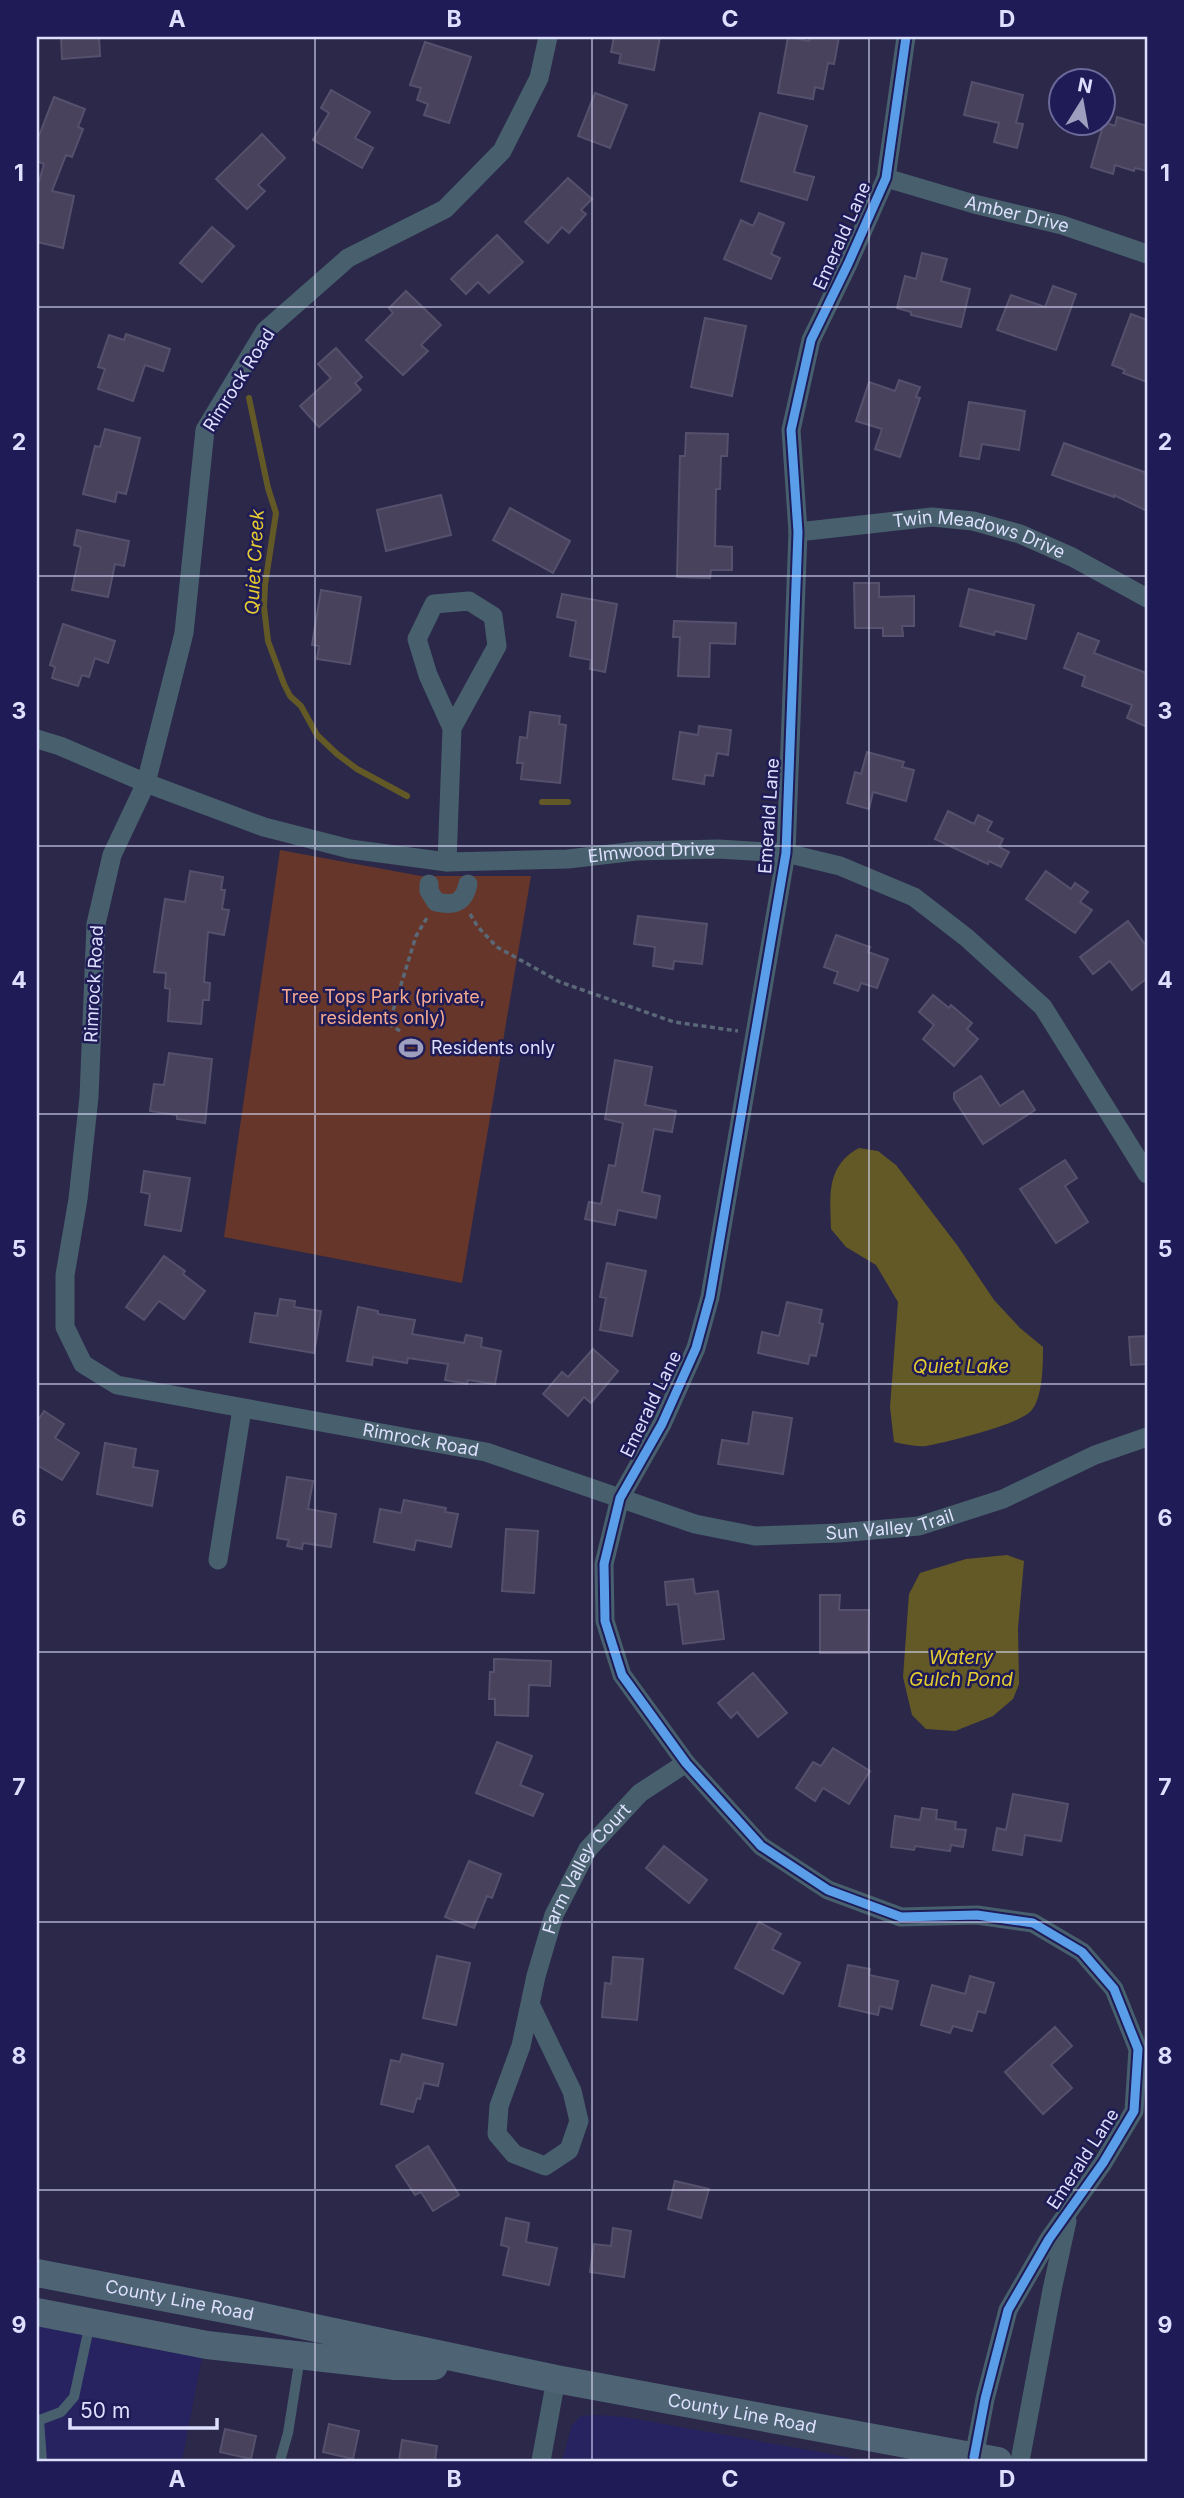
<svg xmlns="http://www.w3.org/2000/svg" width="1184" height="2498" font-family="Inter,sans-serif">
  <rect width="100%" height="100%" fill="#2b2849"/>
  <g fill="#272360">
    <path d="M37 2324 126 2345 202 2357 182 2461H37Z"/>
    <path d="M597 2415 625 2417 869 2461H562L572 2425 581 2416Z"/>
  </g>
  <path fill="#66362a" d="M280 850 421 876H531L462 1283 224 1237Z"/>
  <g fill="#635927">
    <path d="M859 1148 878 1151 896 1165 957 1245 994 1300 1020 1328 1043 1347C1043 1364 1043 1398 1031 1411 1018 1425 947 1442 926 1446 916 1447 904 1444 894 1442L890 1407 898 1302 876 1265 846 1247 831 1229C830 1195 826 1166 859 1148Z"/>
    <path d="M1007 1555 1024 1561 1018 1628 1019 1684 1013 1699 993 1716 955 1731 926 1729 912 1715 903 1677 909 1594 920 1573 966 1559Z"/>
  </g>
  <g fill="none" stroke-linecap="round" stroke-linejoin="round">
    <g stroke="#635927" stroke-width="6">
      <path d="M249 398 268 488 276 513 265 585 264 607 268 641 284 684 290 696 301 706 317 735 337 754 357 769 407 796"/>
      <path d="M542 802H568"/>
    </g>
  </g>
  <g fill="#48425d" stroke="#55506b" stroke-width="2">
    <path d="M61 37H99L100 56 62 59Z"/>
    <path d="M614 37H660L654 70 619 63 621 54 611 52Z"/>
    <path d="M788 37 809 41 810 37H839L834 64 828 63 823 89 815 87 813 99 778 93Z"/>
    <path d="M425 42 471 57 449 123 424 115 428 104 417 100 421 88 410 85Z"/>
    <path d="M972 82 1023 95 1016 123 1023 124 1017 148 994 142 999 123 964 115Z"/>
    <path d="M331 90 370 112 355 138 373 148 362 168 313 140 329 113 321 108Z"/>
    <path d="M595 93 627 105 610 148 578 136Z"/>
    <path d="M54 97 85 109 78 127 83 129 72 157 66 155 52 191 74 196 63 248 37 242V188L44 164 37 161V141Z"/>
    <path d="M760 113 807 126 794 172 814 177 807 200 741 181Z"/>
    <path d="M1117 117 1147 126V171L1135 168 1134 171 1115 165 1113 174 1091 167 1104 122 1115 126Z"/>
    <path d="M262 134 285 158 258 185 265 191 247 209 216 179Z"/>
    <path d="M568 178 592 199 581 210 586 214 569 233 562 227 548 243 525 222Z"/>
    <path d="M759 213 784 223 771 254 780 258 771 279 724 259 741 220 753 226Z"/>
    <path d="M212 227 234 246 202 282 180 263Z"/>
    <path d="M497 235 523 262 489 293 478 282 466 294 451 279Z"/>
    <path d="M922 253 947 259 941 281 970 289 961 327 911 315V312L897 308 905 276 916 279Z"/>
    <path d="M1053 286 1076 294 1056 350 997 330 1011 295 1045 307Z"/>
    <path d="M406 291 441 325 421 345 428 351 403 375 366 340 393 313 389 308Z"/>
    <path d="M1131 314 1147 320V382L1123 373 1125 370 1112 365Z"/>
    <path d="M705 318 746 326 732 396 691 387Z"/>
    <path d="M126 334 170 349 163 371 145 365 133 401 98 389 105 369 98 367 109 335 124 340Z"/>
    <path d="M336 348 362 377 355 383 361 390 319 427 300 406 331 378 318 364Z"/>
    <path d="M899 380 920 387 916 397 920 398 900 457 875 449 882 429 856 421 869 382 895 391Z"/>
    <path d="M969 402 1025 411 1019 450 982 444 979 459 960 456Z"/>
    <path d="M105 429 140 438 126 494 117 492 115 502 83 494 95 446 100 447Z"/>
    <path d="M686 433 728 434 727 456H721L720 489H716L715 546 732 547V570H711L710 578 677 577 680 456H685Z"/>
    <path d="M1064 443 1147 473V511L1114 495V497L1052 475Z"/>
    <path d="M441 495 451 535 386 551 377 510Z"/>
    <path d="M510 508 570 541 553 573 493 540Z"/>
    <path d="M77 530 129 541 124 566 115 564 108 597 72 590 81 547 74 545Z"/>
    <path d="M854 583H879V597L914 596V626H902L903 636H883V628H855Z"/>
    <path d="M969 589 1034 605 1026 639 995 631 994 635 960 626Z"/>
    <path d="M321 590 361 597 350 664 317 659 319 646 312 645Z"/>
    <path d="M562 594 617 604 605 672 590 669 591 660 570 656 576 621 557 617Z"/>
    <path d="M674 621 736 623 735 644 710 643 709 677 678 676 680 637H673Z"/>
    <path d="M63 624 115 641 108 663 95 658 89 677 82 675 78 686 52 678 55 667 50 665Z"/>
    <path d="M1078 633 1099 641 1094 653 1146 673 1147 670V727L1127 718 1132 705 1082 686 1085 676 1064 668Z"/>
    <path d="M530 712 560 716 559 724 566 725 560 783 521 779 523 763H517L520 737 527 738Z"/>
    <path d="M699 726 731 730 728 755 717 753 713 776 705 775 704 784 673 779 680 732 698 735Z"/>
    <path d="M867 752 904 762 902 767 914 770 906 801 873 792 869 809 847 803 855 772 861 774Z"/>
    <path d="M948 811 974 824 978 815 992 822 987 831 1003 839 999 847 1009 852 1001 867 989 861 988 864 935 839Z"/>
    <path d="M190 871 223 877 221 890H225L222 909 229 910 224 935 208 932 204 982 210 983 209 1000H203L201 1024 168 1021 170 989 165 988 166 973 154 972 165 899 185 902Z"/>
    <path d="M1046 871 1071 889 1075 883 1088 892 1080 902 1092 910 1075 933 1026 899Z"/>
    <path d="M638 916 707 924 702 964 674 961 673 969 653 966 655 947 634 944Z"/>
    <path d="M1128 921 1147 947V978L1132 990 1110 961 1093 974 1080 957Z"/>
    <path d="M836 935 870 947 868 952 888 959 877 988 861 983 858 991 834 983 838 972 824 967Z"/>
    <path d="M933 995 949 1008 951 1005 972 1023 967 1029 978 1039 954 1066 923 1039 934 1025 919 1012Z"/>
    <path d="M169 1053 212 1059 205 1123 177 1119V1115L150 1111 154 1084 164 1085Z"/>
    <path d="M615 1060 652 1067 645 1105 676 1111 672 1132 654 1129 642 1192 660 1196 656 1218 618 1210 615 1225 585 1219 589 1202 601 1204 609 1165 615 1166 623 1123 605 1119Z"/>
    <path d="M981 1076 1000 1106 1023 1091 1035 1110 983 1144 954 1099V1093Z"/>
    <path d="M1065 1160 1077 1178 1065 1186 1088 1222 1056 1243 1020 1189Z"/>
    <path d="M144 1171 190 1178 181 1231 145 1225 150 1194 141 1192Z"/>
    <path d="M164 1256 185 1271 183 1274 205 1291 184 1319 159 1301 144 1320 126 1307Z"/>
    <path d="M607 1263 646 1271 632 1336 600 1330 606 1298 600 1297Z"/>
    <path d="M280 1299 295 1301 294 1307 321 1311 314 1353 250 1342 255 1313 277 1316Z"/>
    <path d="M787 1302 822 1310 819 1323 823 1324 816 1356 810 1355 808 1364 758 1353 762 1332 779 1336Z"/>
    <path d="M358 1307 378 1311V1314L415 1320 412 1334 464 1343 466 1335 482 1338 481 1347 501 1351 495 1384 468 1380 467 1384 445 1380 448 1364 408 1358 407 1363 373 1357 372 1365 347 1361Z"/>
    <path d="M1147 1336V1364L1131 1365 1129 1337Z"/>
    <path d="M593 1349 618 1371 591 1403 584 1397 568 1416 543 1394 562 1372 568 1377Z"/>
    <path d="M44 1411 64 1424 55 1438 79 1453 62 1480 37 1465V1422Z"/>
    <path d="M753 1412 792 1418 783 1474 718 1464 722 1440 748 1444Z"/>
    <path d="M105 1443 136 1449 133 1467 158 1471 152 1506 97 1494Z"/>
    <path d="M287 1477 313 1481 308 1509 336 1514 331 1547 303 1543 302 1549 287 1546 289 1540 277 1538Z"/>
    <path d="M404 1500 446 1508 445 1512 458 1514 451 1547 416 1540 414 1550 374 1542 380 1509 401 1513Z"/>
    <path d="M506 1529 538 1531 534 1593 502 1591Z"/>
    <path d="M693 1579 695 1594 718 1591 724 1639 683 1644 678 1604 667 1605 665 1582Z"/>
    <path d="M820 1595H840L839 1610H869L868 1653H820Z"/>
    <path d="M494 1659 551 1661 550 1686 529 1685 528 1716 495 1715V1699H489L490 1672H494Z"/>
    <path d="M753 1673 787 1713 758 1737 737 1712 731 1718 718 1703Z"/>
    <path d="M497 1742 532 1756 520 1785 543 1794 533 1816 476 1793Z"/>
    <path d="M833 1748 870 1771 849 1804 823 1788 815 1801 796 1788 813 1762 821 1766Z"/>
    <path d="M1013 1794 1068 1804 1061 1841 1025 1835 1022 1855 993 1850 997 1828 1006 1830Z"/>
    <path d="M922 1808 937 1810 936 1819 956 1822 955 1829 966 1830 963 1847 951 1845 950 1851 915 1846 914 1850 891 1847 895 1816 920 1820Z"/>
    <path d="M664 1846 707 1880 689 1903 646 1868Z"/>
    <path d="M469 1861 501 1874 492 1898 487 1896 474 1928 445 1917Z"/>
    <path d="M759 1922 781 1934 772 1949 800 1963 783 1994 735 1968Z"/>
    <path d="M437 1956 470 1963 456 2025 423 2018Z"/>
    <path d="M613 1957 643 1959 637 2020 602 2017 605 1983 611 1984Z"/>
    <path d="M848 1965 870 1969 869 1975 898 1981 892 2009 880 2006 878 2015 839 2006Z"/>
    <path d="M970 1976 994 1983 985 2013 978 2011 972 2031 953 2026 950 2033 921 2025 932 1985 965 1994Z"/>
    <path d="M1055 2027 1072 2046 1051 2065 1072 2088 1043 2114 1005 2072Z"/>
    <path d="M402 2054 443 2064 438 2086 424 2083 420 2099 417 2098 413 2112 381 2104 391 2060 400 2062Z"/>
    <path d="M428 2146 459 2195 433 2211 421 2192 415 2195 396 2166Z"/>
    <path d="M675 2181 709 2189 701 2218 668 2209Z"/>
    <path d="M506 2218 529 2223 526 2242 557 2248 549 2285 503 2275 509 2247 501 2245Z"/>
    <path d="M613 2228 631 2231 624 2277 590 2272 594 2244 611 2246Z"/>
    <path d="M329 2424 359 2431 353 2459 323 2452Z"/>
    <path d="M225 2429 256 2436 251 2459 220 2452Z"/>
    <path d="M402 2440 437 2446 435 2461H399Z"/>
  </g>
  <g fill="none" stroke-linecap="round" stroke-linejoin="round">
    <g stroke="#5a6877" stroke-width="3.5" stroke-dasharray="5 3.5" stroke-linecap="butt">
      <path d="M470 914 478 927 497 947 560 982 674 1022 738 1031"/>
      <path d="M400 1031 392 1026V1014L416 936 428 916"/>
    </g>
    <g stroke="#48606d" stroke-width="10">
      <path d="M39 2420 42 2461"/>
      <path d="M37 2421 61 2412 74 2397 90 2323"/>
      <path d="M280 2461 288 2433 300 2357"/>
    </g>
    <g stroke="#48606d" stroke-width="19">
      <path id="s1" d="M548 37 539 78 502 151 445 209 348 258 265 331 205 430 184 633 146 783 112 855 96 924 89 1097 78 1199 65 1275V1327L83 1364 117 1385 486 1452 695 1524 755 1536 839 1533 919 1526 1003 1499 1095 1455 1147 1437"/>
      <path d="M906 37 886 178 848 264 811 340 791 430 798 532 786 853 710 1297 696 1348 662 1424 620 1498 604 1564 605 1621 622 1675 686 1763 761 1846 828 1890 901 1917 977 1915 1033 1923 1082 1952 1114 1989 1138 2049 1134 2111 1103 2163 1049 2239 1008 2310 985 2399 974 2457"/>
      <path id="s2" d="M886 178 974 204 1062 225 1147 254"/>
      <path id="s3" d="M798 532 932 517 973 521 1020 534 1072 557 1147 598"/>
      <path id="s4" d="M37 739 60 746 146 783 264 827 350 849 447 862 568 859 636 851 718 849 786 853 840 866 914 897 967 938 1043 1007 1147 1174"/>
      <path d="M447 862 452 728 428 675 417 639 434 604 469 601 493 616 497 646 452 728"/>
      <path d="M429 884V891L436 902C454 906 464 903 468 884"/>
      <path d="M218 1560 242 1409"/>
      <path id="s5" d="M530 2004 572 2091 579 2121 569 2150 545 2166 514 2154 497 2134 499 2106 521 2046 536 1976 554 1915 588 1849 640 1793 686 1763"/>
      <path d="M541 2461 556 2379"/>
      <path d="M1020 2461 1052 2290 1067 2221"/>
    </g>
    <g stroke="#4e6474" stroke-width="28">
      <path id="s6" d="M37 2273 240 2312 556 2379 998 2461"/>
      <path d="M37 2312 207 2345 395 2366H434"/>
    </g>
    <g stroke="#1f1b56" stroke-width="13">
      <path id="cycleway" d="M906 37 886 178 848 264 811 340 791 430 798 532 786 853 710 1297 696 1348 662 1424 620 1498 604 1564 605 1621 622 1675 686 1763 761 1846 828 1890 901 1917 977 1915 1033 1923 1082 1952 1114 1989 1138 2049 1134 2111 1103 2163 1049 2239 1008 2310 985 2399 974 2457"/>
    </g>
    <use href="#cycleway" stroke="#5a9eea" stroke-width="9"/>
  </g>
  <path fill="none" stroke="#dcdffd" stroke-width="2" stroke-opacity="0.55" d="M315 37V2461M592 37V2461M869 37V2461M37 307H1147M37 576H1147M37 846H1147M37 1114H1147M37 1384H1147M37 1652H1147M37 1922H1147M37 2190H1147"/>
  <defs>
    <g id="stadium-bare" transform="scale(1.89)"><path d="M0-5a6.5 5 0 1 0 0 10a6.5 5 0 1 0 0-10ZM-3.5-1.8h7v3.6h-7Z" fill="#9e9fbe" stroke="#1f1b56" stroke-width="2.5" paint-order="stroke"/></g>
  </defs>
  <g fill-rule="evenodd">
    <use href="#stadium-bare" x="411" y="1048"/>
  </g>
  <g text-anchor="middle" stroke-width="5" stroke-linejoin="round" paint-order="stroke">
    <g font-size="18" fill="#dcdffd" stroke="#1f1b56">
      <text dy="6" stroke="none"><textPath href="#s2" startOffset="136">Amber Drive</textPath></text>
      <text transform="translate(842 236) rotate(-66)" y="6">Emerald Lane</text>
      <text transform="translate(239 380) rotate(-58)" y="6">Rimrock Road</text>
      <text dy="6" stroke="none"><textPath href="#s3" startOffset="184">Twin Meadows Drive</textPath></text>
      <text transform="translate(769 816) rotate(-86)" y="6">Emerald Lane</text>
      <text dy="6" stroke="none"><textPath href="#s4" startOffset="635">Elmwood Drive</textPath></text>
      <text transform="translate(94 984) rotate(-87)" y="6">Rimrock Road</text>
      <text transform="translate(651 1404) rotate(-64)" y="6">Emerald Lane</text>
      <text dy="6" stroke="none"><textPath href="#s1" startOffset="1844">Rimrock Road</textPath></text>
      <text dy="6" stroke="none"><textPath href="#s1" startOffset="2328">Sun Valley Trail</textPath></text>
      <text dy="6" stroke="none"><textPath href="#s5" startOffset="530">Farm Valley Court</textPath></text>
      <text transform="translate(1083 2159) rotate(-57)" y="6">Emerald Lane</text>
      <text dy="6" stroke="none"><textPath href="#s6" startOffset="145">County Line Road</textPath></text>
      <text dy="6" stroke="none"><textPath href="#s6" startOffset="719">County Line Road</textPath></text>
    </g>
    <g font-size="18" fill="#f5a98f" stroke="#1f1b56">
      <text x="383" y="1003">Tree Tops Park (private,<tspan x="383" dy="21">residents only)</tspan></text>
    </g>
    <g font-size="18" fill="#dcdffd" stroke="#1f1b56" text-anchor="start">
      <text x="431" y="1054">Residents only</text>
    </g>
    <g font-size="19" font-style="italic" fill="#e3cb30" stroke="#1f1b56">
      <text transform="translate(254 562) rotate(-87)" y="7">Quiet Creek</text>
      <text x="961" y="1373">Quiet Lake</text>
      <text x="961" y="1664">Watery<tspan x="961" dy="22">Gulch Pond</tspan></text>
    </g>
  </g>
  <rect width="1184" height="2498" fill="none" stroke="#1f1b56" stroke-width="77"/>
  <g transform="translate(1082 102) rotate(11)"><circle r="33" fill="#1f1b56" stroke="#6b6999" stroke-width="2"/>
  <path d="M0-5L12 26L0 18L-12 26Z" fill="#9e9fbe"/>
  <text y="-10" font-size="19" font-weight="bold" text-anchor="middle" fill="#dcdffd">N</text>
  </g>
  <path d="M70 2418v10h147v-10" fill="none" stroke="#dcdffd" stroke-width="3.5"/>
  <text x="80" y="2418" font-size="21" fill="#dcdffd" stroke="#1f1b56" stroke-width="5" paint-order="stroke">50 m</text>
  <rect x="38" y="38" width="1108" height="2422" fill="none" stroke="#dcdffd" stroke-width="2.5"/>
  <g font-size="23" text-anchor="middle" font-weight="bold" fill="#dcdffd">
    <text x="177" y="27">A</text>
    <text x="454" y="27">B</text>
    <text x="730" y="27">C</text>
    <text x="1007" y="27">D</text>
    <text x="19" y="181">1</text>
    <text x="1165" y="181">1</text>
    <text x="19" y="450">2</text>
    <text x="1165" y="450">2</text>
    <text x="19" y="719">3</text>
    <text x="1165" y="719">3</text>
    <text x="19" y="988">4</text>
    <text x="1165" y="988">4</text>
    <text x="19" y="1257">5</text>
    <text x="1165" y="1257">5</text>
    <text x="19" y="1526">6</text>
    <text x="1165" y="1526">6</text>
    <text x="19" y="1795">7</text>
    <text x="1165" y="1795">7</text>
    <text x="19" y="2064">8</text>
    <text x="1165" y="2064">8</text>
    <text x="19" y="2333">9</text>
    <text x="1165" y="2333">9</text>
    <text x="177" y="2487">A</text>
    <text x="454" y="2487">B</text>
    <text x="730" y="2487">C</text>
    <text x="1007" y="2487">D</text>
  </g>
</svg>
